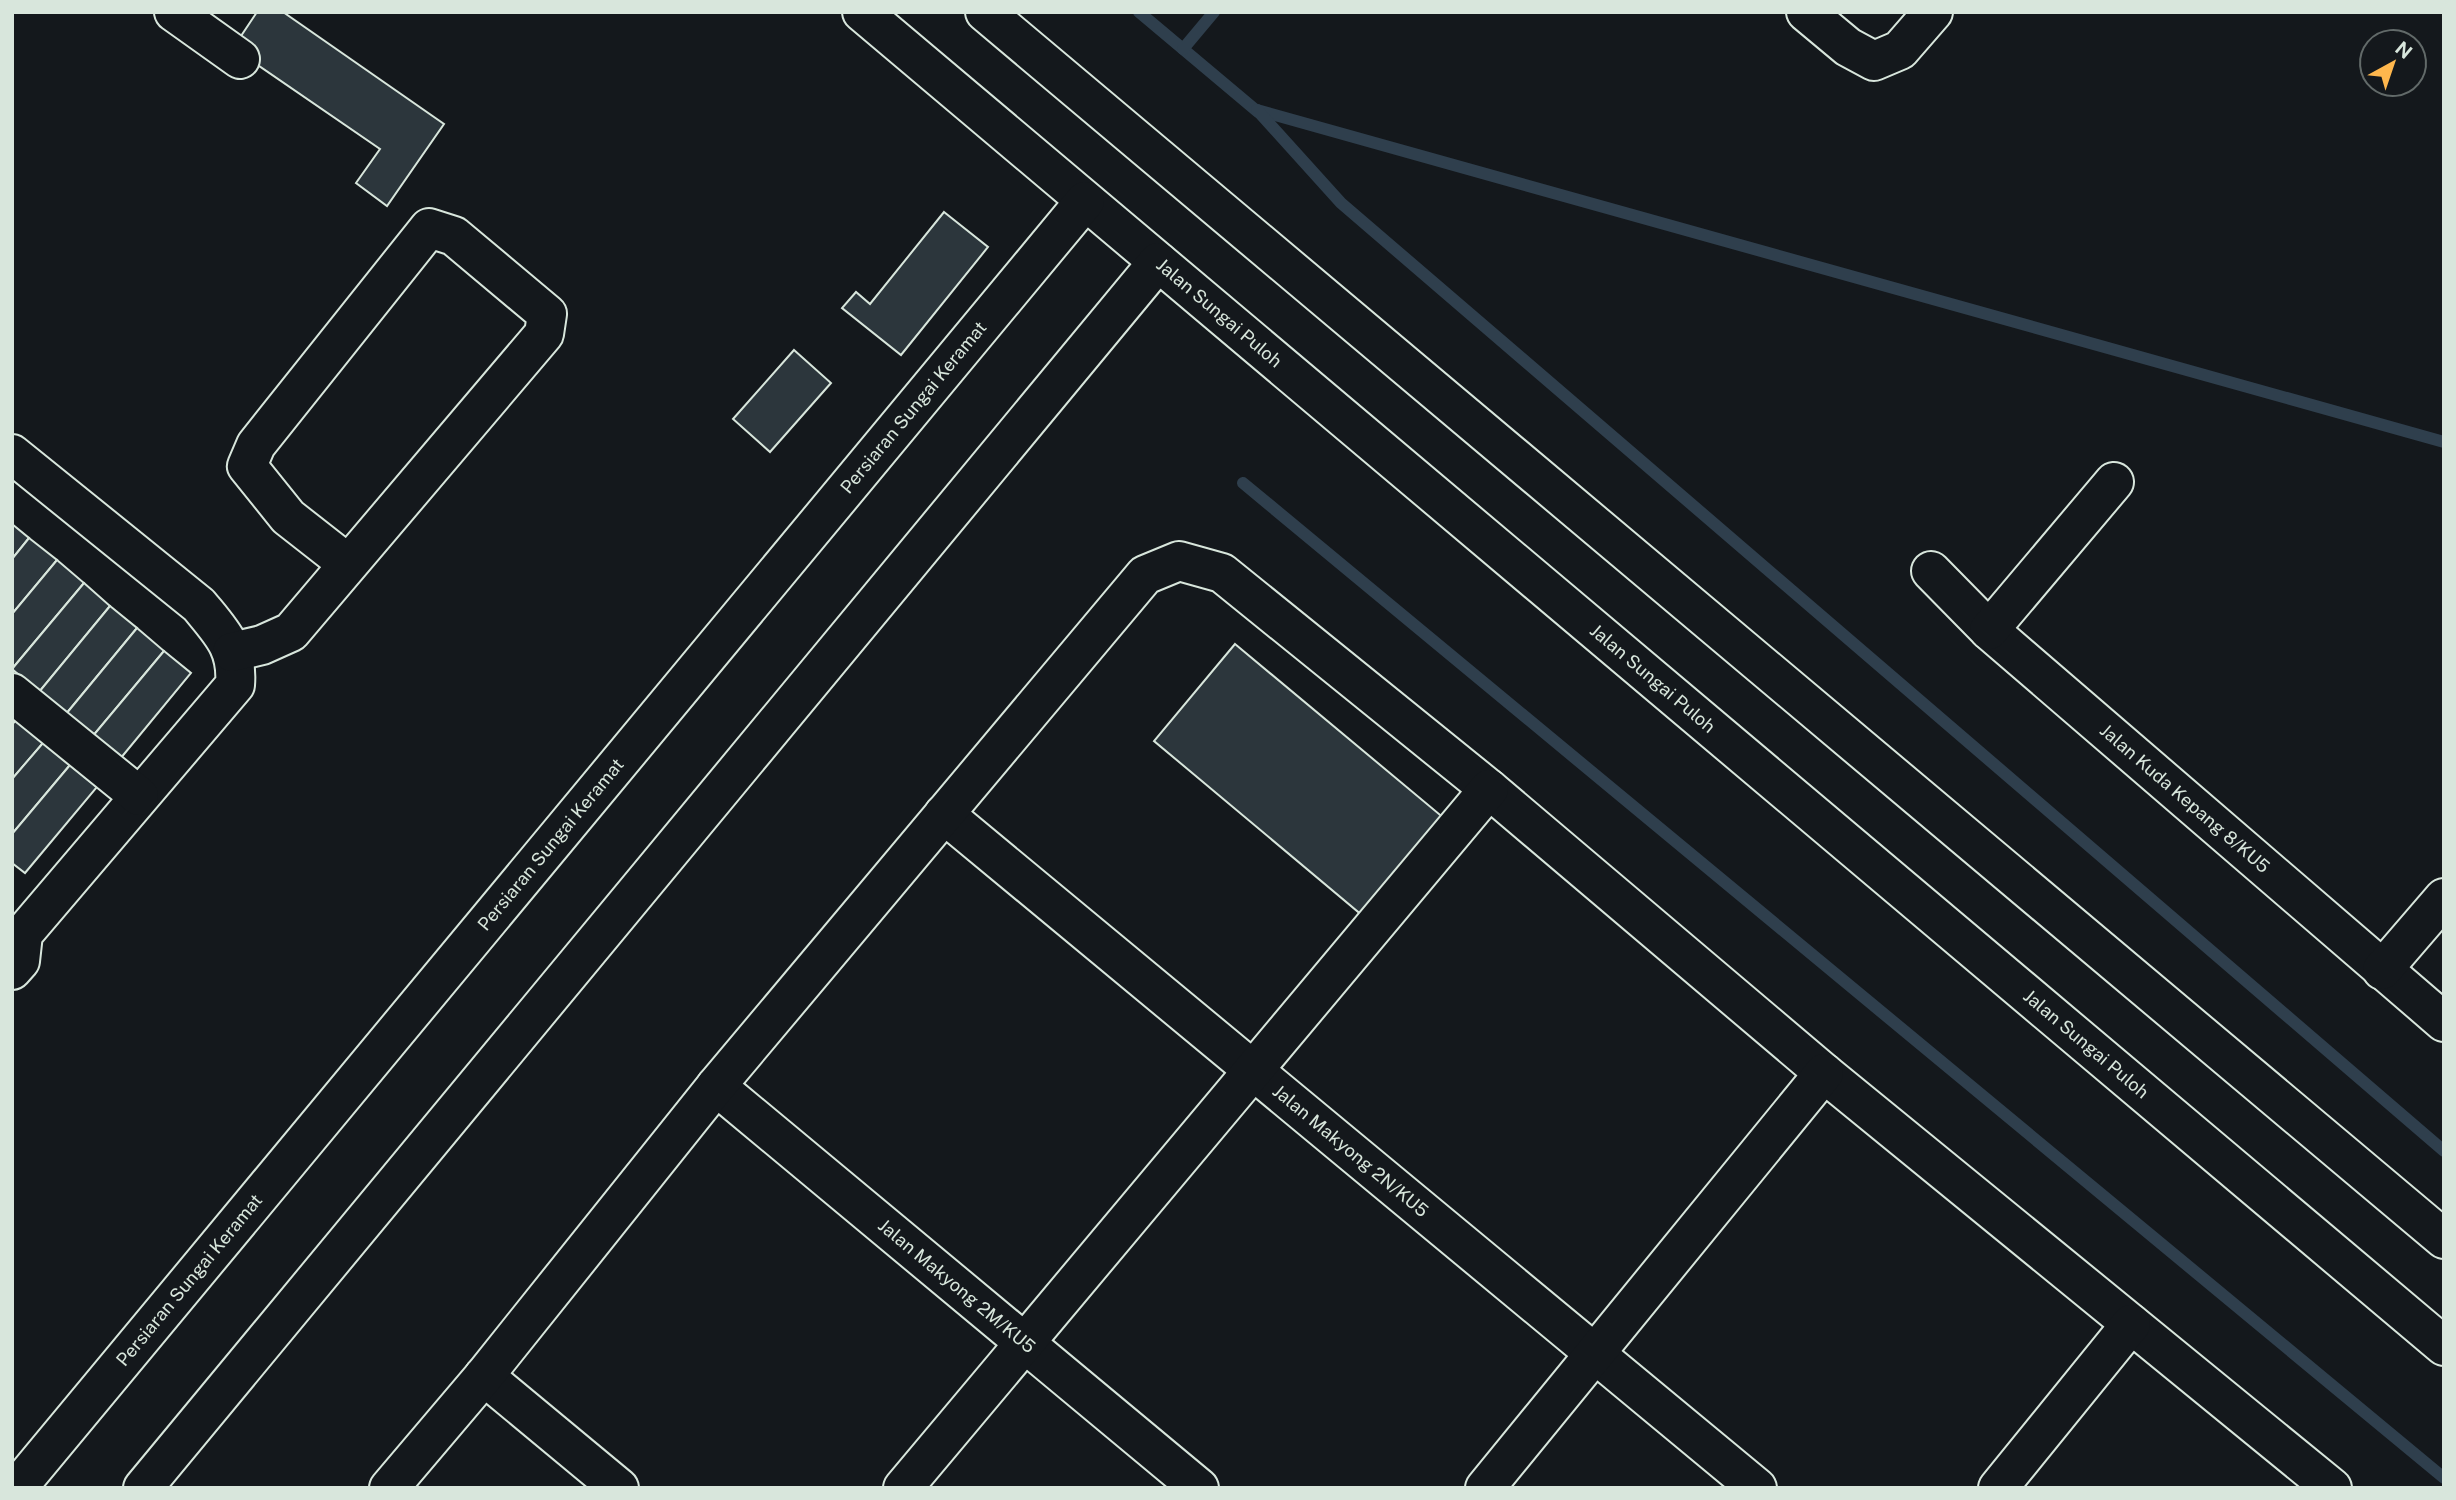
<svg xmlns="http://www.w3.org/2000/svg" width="2456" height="1500" font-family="'Public Sans',sans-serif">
  <rect width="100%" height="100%" fill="#14181c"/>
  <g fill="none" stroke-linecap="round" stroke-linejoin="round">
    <g stroke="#2f3f4d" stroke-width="12">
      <path d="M1139 12 1258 112 1257 110 2444 442"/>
      <path d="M1183 49 1214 12"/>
      <path d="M1257 110 1341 203 2444 1151"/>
      <path d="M1243 483 2444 1478"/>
    </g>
  </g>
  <g fill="#2c363c" stroke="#d8e6dc" stroke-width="2">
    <path d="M257 12H283L444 124 387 206 356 183 380 149 233 48Z"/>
    <path d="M944 212 988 247 901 355 842 308 856 292 870 304Z"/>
    <path d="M794 350 831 383 770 452 733 419Z"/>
    <path d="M12 524 29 538 12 559Z"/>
    <path d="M29 538 57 560 12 614V559Z"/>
    <path d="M57 560 84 583 12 669V614Z"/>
    <path d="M84 583 110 606 39 692 12 669Z"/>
    <path d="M110 606 137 628 66 714 39 692Z"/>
    <path d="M137 628 164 651 92 737 66 714Z"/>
    <path d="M1235 644 1445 819 1363 916 1154 741Z"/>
    <path d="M164 651 191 673 120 759 92 737Z"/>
    <path d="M16 720 43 743 12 779V725Z"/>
    <path d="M43 743 70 765 12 834V779Z"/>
    <path d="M70 765 97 787 25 873 12 863V834Z"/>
  </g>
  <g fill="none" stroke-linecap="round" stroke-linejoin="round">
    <g stroke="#d8e6dc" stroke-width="42">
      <g id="minor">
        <path d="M174 12 240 59"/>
        <path id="s1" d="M862 12 2444 1346"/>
        <path d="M985 12 2444 1239"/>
        <path d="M1806 12 1848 47 1874 61 1900 50 1933 12"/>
        <path d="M12 454 199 605C222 633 238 648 235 685L23 934 20 961 12 970"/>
        <path id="s2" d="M1931 571 1989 630 2444 1022"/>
        <path d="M1989 630 2114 482"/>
        <path d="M232 652 262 645 291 632 544 334 547 314 454 236 429 228 256 445 247 466 288 517 348 564"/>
        <path d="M12 693 139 796"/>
        <path id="s3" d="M944 814 1757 1488"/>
        <path d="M2382 970 2444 898"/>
        <path id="s4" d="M716 1086 1199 1488"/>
        <path d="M484 1376 619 1488"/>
        <path id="s5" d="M17 1488 1085 201"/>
        <path d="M143 1488 1158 262"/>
        <path d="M389 1488 484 1376 716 1086 1145 575 1179 561 1222 573 1489 789 1824 1073 2332 1488"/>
        <path d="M903 1488 1489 789"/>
        <path d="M1485 1488 1824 1073"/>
        <path d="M1998 1488 2131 1324"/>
      </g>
    </g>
    <use href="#minor" stroke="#14181c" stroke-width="38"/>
  </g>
  <g text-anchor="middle" stroke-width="5" stroke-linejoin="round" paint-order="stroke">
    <g font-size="18" fill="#d8e6dc" stroke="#14181c">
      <text dy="6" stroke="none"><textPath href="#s1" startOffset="467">Jalan Sungai Puloh</textPath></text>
      <text dy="6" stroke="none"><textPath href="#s5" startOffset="1404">Persiaran Sungai Keramat</textPath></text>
      <text dy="6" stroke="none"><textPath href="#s1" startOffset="1034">Jalan Sungai Puloh</textPath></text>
      <text dy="6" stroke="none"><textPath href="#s2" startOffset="341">Jalan Kuda Kepang 8/KU5</textPath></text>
      <text dy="6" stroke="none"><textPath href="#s5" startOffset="836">Persiaran Sungai Keramat</textPath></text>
      <text dy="6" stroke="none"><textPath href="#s1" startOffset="1601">Jalan Sungai Puloh</textPath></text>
      <text dy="6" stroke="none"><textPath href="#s3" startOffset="528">Jalan Makyong 2N/KU5</textPath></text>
      <text dy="6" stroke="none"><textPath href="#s5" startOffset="270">Persiaran Sungai Keramat</textPath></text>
      <text dy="6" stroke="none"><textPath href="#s4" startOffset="313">Jalan Makyong 2M/KU5</textPath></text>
    </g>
  </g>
  <rect width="2456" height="1500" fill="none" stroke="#d8e6dc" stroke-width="28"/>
  <g transform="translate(2393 63) rotate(40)"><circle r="33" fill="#14181c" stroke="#626a69" stroke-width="2"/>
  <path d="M0-5L12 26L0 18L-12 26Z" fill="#ffb74d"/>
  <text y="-10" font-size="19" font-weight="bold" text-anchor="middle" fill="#d8e6dc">N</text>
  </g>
</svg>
